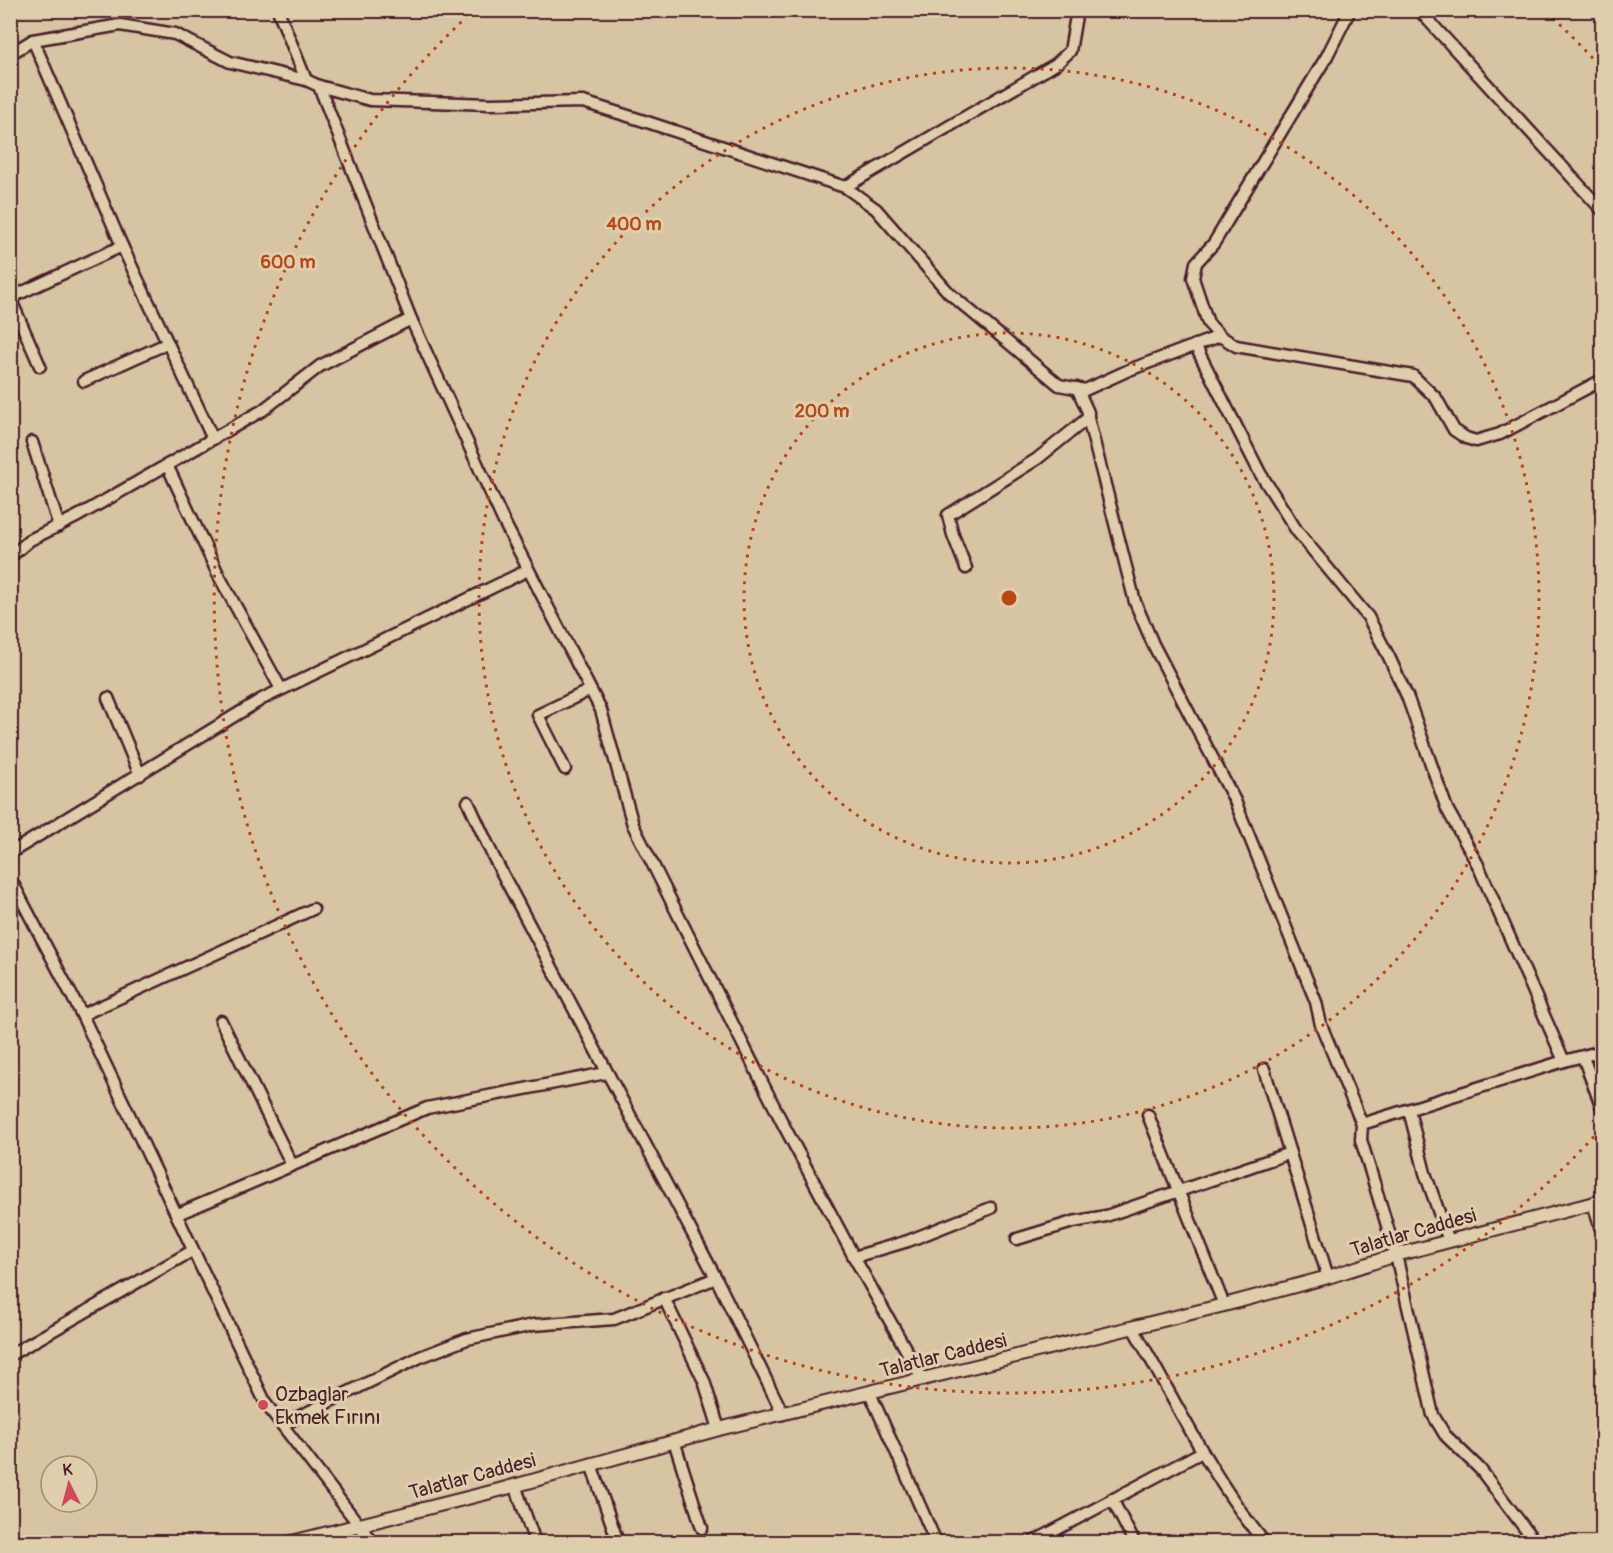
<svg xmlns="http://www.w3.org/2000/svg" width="1613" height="1553" font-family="Pangolin,sans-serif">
  <rect width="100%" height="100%" fill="#d6c4a3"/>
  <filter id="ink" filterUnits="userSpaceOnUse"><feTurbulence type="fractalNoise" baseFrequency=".0167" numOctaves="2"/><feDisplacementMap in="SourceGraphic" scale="12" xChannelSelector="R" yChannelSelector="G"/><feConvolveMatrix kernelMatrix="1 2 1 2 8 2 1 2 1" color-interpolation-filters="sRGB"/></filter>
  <g filter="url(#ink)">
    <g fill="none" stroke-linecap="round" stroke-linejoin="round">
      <g stroke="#4a1f2b" stroke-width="15">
        <g id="minor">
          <path d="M278 10 306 80"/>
          <path d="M1350 10 1327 56 1229 218 1214 243 1196 263 1193 278 1208 323 1220 336 1236 346 1413 376 1436 398 1454 430 1466 438 1476 441 1500 434 1602 380"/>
          <path d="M1419 10 1602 210"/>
          <path d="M33 40 122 246 213 439"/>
          <path d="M10 54 33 40 120 25 175 34 230 62 306 80 319 86 370 100 490 104 583 102 638 119 845 187 876 209 949 293 1059 385 1085 390 1129 370 1220 336"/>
          <path d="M319 86 411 319 503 520 601 710 633 825 783 1124 854 1257 923 1380"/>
          <path d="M845 187 1056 64 1070 51 1077 10"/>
          <path d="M10 298 122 246"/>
          <path d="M10 298 40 366"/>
          <path d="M1195 345 1260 473 1297 531 1368 617 1389 657 1407 696 1447 809 1478 865 1564 1061"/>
          <path d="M84 381 168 343"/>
          <path d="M1088 418 1135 602 1153 644 1235 801 1316 1002 1321 1025 1362 1124 1361 1140 1396 1255 1433 1415 1445 1435 1480 1469 1535 1542"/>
          <path d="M32 442 59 526"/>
          <path d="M167 465 219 576 281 689"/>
          <path d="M10 557 30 540 78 516 263 410 320 366 411 319"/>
          <path d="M966 568 953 535 948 515 1037 459 1088 418V412L1077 388"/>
          <path d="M108 698 140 775"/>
          <path d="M565 769 538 715 590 690"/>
          <path d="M468 802 493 856 716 1278 783 1414"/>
          <path d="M1602 841V842"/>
          <path d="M10 853 262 699 528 570"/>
          <path d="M10 878 82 1015 266 1404 372 1542"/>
          <path d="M82 1015 313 909"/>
          <path d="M221 1021 292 1165"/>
          <path d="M1583 1057 1602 1108"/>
          <path d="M1264 1069 1328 1277"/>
          <path d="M1409 1110 1425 1173 1449 1241"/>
          <path d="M1148 1115 1224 1305"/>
          <path d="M1362 1124 1564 1061 1602 1051"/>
          <path d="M1593 1204 1602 1232"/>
          <path d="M178 1214 427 1108 606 1073"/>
          <path d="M1017 1239 1073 1222 1106 1216 1290 1153"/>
          <path d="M854 1257 908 1241 991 1208"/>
          <path d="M664 1298 704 1381 719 1429"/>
          <path d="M1133 1328C1175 1400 1211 1477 1264 1542"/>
          <path d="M10 1355 192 1251"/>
          <path d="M870 1393 936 1542"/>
          <path d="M282 1425 420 1357 467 1339 533 1325 614 1319 716 1278"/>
          <path d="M674 1441 702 1528"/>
          <path d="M591 1464 618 1542"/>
          <path d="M515 1485 535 1542"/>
          <path d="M1112 1499 1134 1542"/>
          <path d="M10 1538 12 1542"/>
          <path d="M1033 1542 1202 1452"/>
        </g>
      </g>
      <g stroke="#4a1f2b" stroke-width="16">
        <path id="tertiary" d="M292 1542 499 1490 719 1429 1224 1305 1328 1277 1396 1255 1602 1201"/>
      </g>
      <use href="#minor" stroke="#dfceab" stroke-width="10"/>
      <use href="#tertiary" stroke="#dfceab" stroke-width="12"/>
    </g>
  </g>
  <g fill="none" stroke="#b94815" stroke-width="3" stroke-dasharray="3 6">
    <circle cx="1009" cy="598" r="265"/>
    <circle cx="1009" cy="598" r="530"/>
    <path d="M1600 1130A795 795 0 1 1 472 12M1546 12A795 795 0 0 1 1600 66"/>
  </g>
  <circle fill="#d1495b" stroke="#dfceab" stroke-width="2" cx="263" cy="1405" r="6"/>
  <g text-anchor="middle" stroke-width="6" stroke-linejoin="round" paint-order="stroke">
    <g font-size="20" fill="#4a1f2b" stroke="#dfceab">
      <text transform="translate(1413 1232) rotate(-16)" y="7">Talatlar Caddesi</text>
      <text transform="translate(943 1355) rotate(-14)" y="7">Talatlar Caddesi</text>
      <text transform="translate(472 1476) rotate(-15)" y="7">Talatlar Caddesi</text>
    </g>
    <g font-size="20" fill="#4a1f2b" stroke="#dfceab" text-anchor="start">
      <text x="275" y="1401">Ozbaglar<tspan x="275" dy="23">Ekmek Fırını</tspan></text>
    </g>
  </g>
  <circle cx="1009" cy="598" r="9" fill="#b94815" stroke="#dfceab" stroke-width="3"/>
  <g font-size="18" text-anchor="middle" font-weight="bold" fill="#b94815" stroke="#dfceab" stroke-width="6" stroke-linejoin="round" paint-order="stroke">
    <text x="634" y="230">400 m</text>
    <text x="288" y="268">600 m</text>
    <text x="822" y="417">200 m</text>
  </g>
  <rect width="1613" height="1553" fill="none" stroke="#dfceab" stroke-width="36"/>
  <rect x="18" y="18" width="1577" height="1517" fill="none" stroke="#4a1f2b" stroke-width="2" filter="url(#ink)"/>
  <g transform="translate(69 1484) rotate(354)"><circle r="28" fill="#dfceab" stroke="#a38878" stroke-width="1.5"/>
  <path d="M0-4.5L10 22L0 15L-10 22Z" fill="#d1495b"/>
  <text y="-9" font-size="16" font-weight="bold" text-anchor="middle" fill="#4a1f2b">K</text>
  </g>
</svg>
